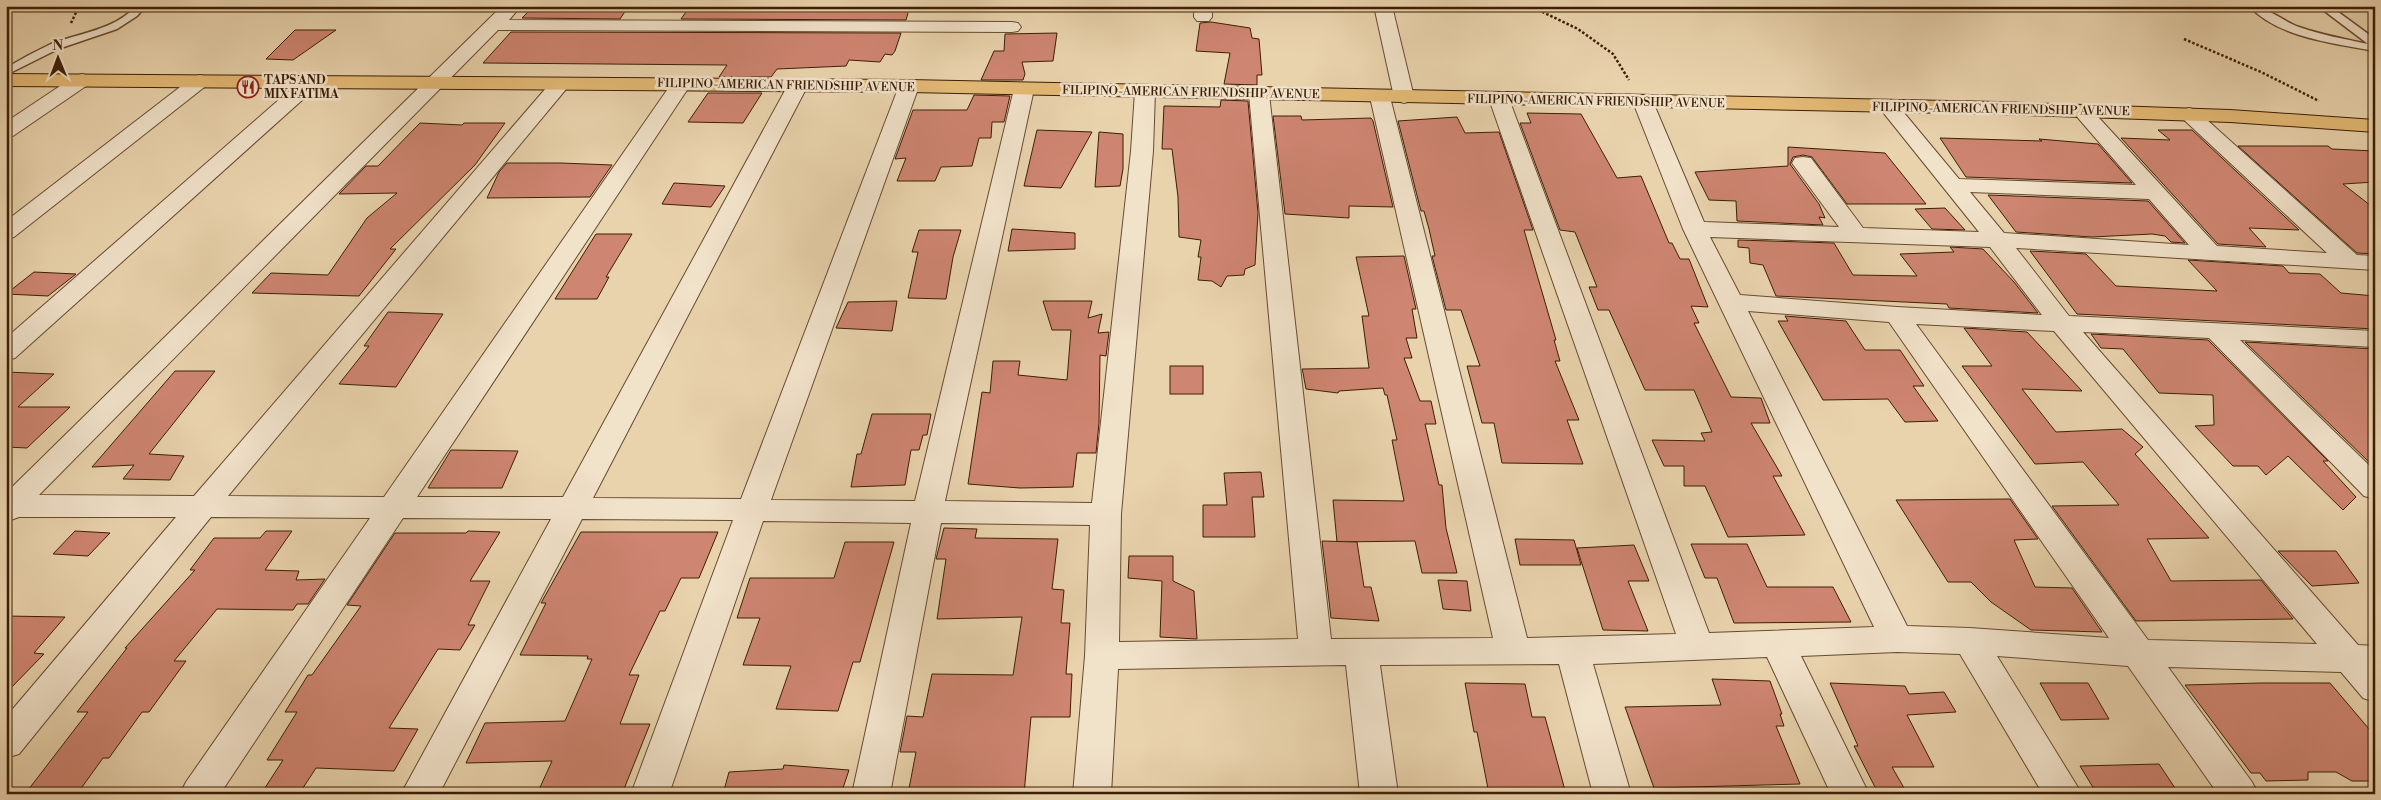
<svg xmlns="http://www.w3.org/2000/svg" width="2381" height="800" font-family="'Libre Bodoni',serif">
  <rect width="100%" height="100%" fill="#e9d3ad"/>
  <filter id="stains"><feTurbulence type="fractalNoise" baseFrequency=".004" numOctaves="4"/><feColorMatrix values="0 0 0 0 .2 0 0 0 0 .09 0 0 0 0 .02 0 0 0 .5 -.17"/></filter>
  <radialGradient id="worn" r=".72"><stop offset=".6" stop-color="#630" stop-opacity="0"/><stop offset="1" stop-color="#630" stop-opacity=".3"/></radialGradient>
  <g fill="#ce8571" stroke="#3c1e05">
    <path d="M690 6H910L906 20 681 19Z"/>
    <path d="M626 10 620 19 522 18 528 12Z"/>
    <path d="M1211 22 1250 28 1252 38 1259 39 1262 75H1257V85L1224 84 1230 53 1196 51 1200 23Z"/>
    <path d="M295 30H336L293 60 266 59Z"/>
    <path d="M511 32 901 33 895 51 892 55 885 54 880 62 849 60 846 66 777 69 771 77H719L727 65 483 63Z"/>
    <path d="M1057 33 1053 61 1022 62 1025 74 1023 80H981L994 51H1004L1005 34Z"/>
    <path d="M708 93H762L743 123 688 122Z"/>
    <path d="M974 95 1010 96 1004 122H992L991 138H979L972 166 941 167 935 181H897L906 158 895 159 913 110H967Z"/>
    <path d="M1221 100 1248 101 1258 213 1255 265 1245 269 1244 275 1227 276 1221 287 1212 281 1198 280 1201 257H1198L1201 240 1179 237 1178 197 1172 149H1162L1164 106 1220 107Z"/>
    <path d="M1527 113 1581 114 1617 178 1641 176 1669 243H1672L1680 259H1689L1708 307 1691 306 1699 323H1694L1731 397 1761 398 1770 423H1751L1782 476H1773L1805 535 1728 537 1705 486H1684V466H1664L1652 440 1705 441 1701 433 1712 432 1694 390H1645L1609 310H1598L1589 287H1597L1575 232 1560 230 1520 123H1531Z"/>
    <path d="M1273 116H1301L1302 120 1371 118 1373 121 1393 207 1349 206V218L1285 214Z"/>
    <path d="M1457 117 1465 133 1499 132 1533 230H1524L1556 340H1554L1560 361H1555L1579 420H1567L1583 464 1502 463 1494 423H1482L1467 366H1480L1461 310H1446L1432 256H1435L1429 229 1424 211H1421L1398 121Z"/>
    <path d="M420 123 462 125 464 123H505L475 165 390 249H396L359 296 252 293 271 273 328 275 367 218 397 193 339 194 366 166H378Z"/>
    <path d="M1037 130 1092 132 1061 188 1024 186Z"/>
    <path d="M2158 130H2192L2299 230 2249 228 2266 247 2218 244 2121 138 2170 140Z"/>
    <path d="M1099 132 1123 134V169L1120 186 1095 187Z"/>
    <path d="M1940 138 2042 141 2039 139 2098 144 2132 183 1966 177Z"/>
    <path d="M2238 146H2328L2332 149 2375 151V182L2343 184 2375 209V254L2357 253Z"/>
    <path d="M1788 147 1885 153 1926 204H1847L1812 157 1803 155 1793 157 1790 164 1819 204 1825 218 1819 217 1823 225 1737 221 1736 201 1709 200 1695 172 1788 166Z"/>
    <path d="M507 163H561L612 165 590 197 487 198 499 172Z"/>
    <path d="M674 183 725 186 711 207 662 204Z"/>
    <path d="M1988 195 2148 201 2185 243 2171 242 2165 236 2152 234 2092 237 2016 232Z"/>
    <path d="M1945 208 1965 230 1932 229 1915 209Z"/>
    <path d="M1012 229 1075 233V249L1008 251Z"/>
    <path d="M919 230H961L953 257 946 299 908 298 918 252H912Z"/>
    <path d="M596 234H632L606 277H609L597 299H555Z"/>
    <path d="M1738 240 1834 243 1853 275 1917 276 1900 254 1954 252 1950 247 1983 249 2014 282 2038 313 1949 308 1947 304 1776 296 1763 265 1750 263 1749 248 1738 247Z"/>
    <path d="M2030 251 2086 254 2116 286 2217 291 2188 260 2283 266 2289 273 2320 274 2341 293 2375 296V329L2077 314Z"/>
    <path d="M1404 256 1416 309H1412L1417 338H1406L1412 358H1404L1420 401H1431L1436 424H1425L1439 485H1442L1446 528 1457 573H1422L1415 541 1337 542 1333 500 1404 501 1392 440H1397L1387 395H1385L1383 388 1339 391 1338 393 1306 389 1303 373 1302 369 1369 368 1362 316H1369L1356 257Z"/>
    <path d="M34 272 76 274 48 296 6 294Z"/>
    <path d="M897 301 892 331 836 328 848 302Z"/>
    <path d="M1043 301H1092L1088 318 1102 314 1098 333 1109 332 1106 356 1100 355 1099 423 1096 453H1077L1073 487 1020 488 968 484 982 392 990 393 993 361H1020L1018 375 1067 380 1071 330H1052Z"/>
    <path d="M388 312 443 314 396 387 339 384 369 346H364Z"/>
    <path d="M1785 316 1846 321 1865 350H1900L1924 386H1913L1938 421 1905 422 1888 399 1823 400 1778 321H1788Z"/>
    <path d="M1964 328 2027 332 2082 391 2022 389 2056 432 2122 429 2143 447 2135 454 2209 538 2147 539 2171 581 2261 580 2293 619 2136 621 2052 506 2119 505 2083 462 2035 464 1962 366H1992Z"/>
    <path d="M2091 334 2208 340 2328 461H2323L2356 497 2343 510 2288 456 2266 475 2258 466H2233L2195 426 2214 425 2213 395 2159 393 2123 349 2101 348Z"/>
    <path d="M2245 342 2375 349V462H2369Z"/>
    <rect x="1170" y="366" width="33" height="28"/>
    <path d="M175 371H215L149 454 184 456 170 480 123 479 134 465 92 467Z"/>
    <path d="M6 372 54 374 18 407H70L27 448 6 447Z"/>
    <path d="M872 414H931L927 435H923L919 450H911L905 485 851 487 857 454H861Z"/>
    <path d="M451 450 518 451 502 488H428Z"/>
    <path d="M1261 472 1264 497H1252L1255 537H1203V505H1227L1224 473Z"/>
    <path d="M2010 499 2038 539 2014 540 2035 587 2072 588 2102 632 2031 630 1991 602 1971 582H1948L1896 500Z"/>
    <path d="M944 528 977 529 975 538 1058 539 1052 589 1064 590 1061 623H1070L1066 674H1072L1070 717H1031L1024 794H908L916 752H900L907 716 923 717 932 674 1013 675 1022 617 937 619 946 559H936Z"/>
    <path d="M75 531 110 533 88 556 53 554Z"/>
    <path d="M266 531H292L265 570 299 571 296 580 325 579 308 604H297L293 610 217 609 174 661H186L149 712H142L109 758H103L77 794H25L88 712H77L127 648H125L195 570H190L214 538H260Z"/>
    <path d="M468 531 500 532 470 581H490L468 625H475L460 650 438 649 389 728 418 729 394 771 316 768 299 794H261L283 760H267L297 712H285L308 675H312L361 606 347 605 395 533H466Z"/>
    <path d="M581 532H718L699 578H681L665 611H660L629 675H639L620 724H650L622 794H537L552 761 466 763 485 723 565 721 592 659H587L588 656 520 655 546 603H541Z"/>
    <path d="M1515 539 1574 540 1581 565H1520Z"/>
    <path d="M1322 541 1357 542 1364 587H1371L1379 621 1331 618Z"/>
    <path d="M845 542H894L860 662H853L838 711 776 709 791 666 743 665 760 618H737L750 578H834Z"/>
    <path d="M1691 544H1747L1767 587H1833L1851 622 1734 623 1717 578H1705Z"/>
    <path d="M1634 545 1649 581H1628L1648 631 1603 630 1577 548Z"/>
    <path d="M2278 551H2336L2359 583 2312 586Z"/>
    <path d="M1129 556H1173V581L1194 591 1197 639 1160 637 1162 581 1128 578Z"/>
    <path d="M1438 580 1467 581 1471 611 1443 609Z"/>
    <path d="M6 616 65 617 34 653 44 654 6 693Z"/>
    <path d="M1712 679 1770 681 1782 714H1780L1784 726H1776L1800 784 1654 788 1625 707 1721 705Z"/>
    <path d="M1465 683 1525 684 1532 717H1545L1566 794H1489L1477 732H1474Z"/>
    <path d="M1830 683 1905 686 1909 694 1944 692 1956 712 1907 715 1934 767H1892L1904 788 1876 789 1854 746H1858Z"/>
    <path d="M2040 683H2088L2109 719 2061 720Z"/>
    <path d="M2260 683H2330L2375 736V781H2352L2336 772H2308V780L2266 781 2260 773H2251L2185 685Z"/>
    <path d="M2159 764 2179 794H2097L2080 766Z"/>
    <path d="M784 765 849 770 841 794H723L729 772 783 769Z"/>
  </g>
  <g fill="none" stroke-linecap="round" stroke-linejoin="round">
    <g stroke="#674b2f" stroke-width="3">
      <g id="lane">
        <path d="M136 6H146L137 16 117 29 58 49 6 75V68C21 59 36 51 51 44 79 33 115 30 136 6Z"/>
        <path d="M2249 6C2267 6 2282 21 2299 27 2321 35 2345 39 2368 44L2318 6H2330L2375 39V51C2334 43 2279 38 2249 6Z"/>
      </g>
    </g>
    <g stroke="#674b2f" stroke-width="2">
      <g id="street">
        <path d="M502 6H521L509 20 1012 22 1018 23 1021 27 1018 31 1012 32 498 30 39 495 194 496 553 80H567L570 84 567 88 228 496 384 497 674 80H688L691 84 417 497H563L788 85 791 81H805L808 85 593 498 741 499 899 86 902 82H916L919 86 771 500 915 501 1014 89 1017 85H1031L1034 89 945 501 1092 503 1131 151 1135 92 1138 88H1152L1155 92 1153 151 1121 514 1119 642 1298 639 1249 94 1252 90H1266L1269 94 1331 639 1493 638 1370 97 1373 93 1380 91 1387 93 1390 97 1527 638 1676 634 1489 99 1492 95 1499 93 1506 95 1509 99 1709 633 1874 627 1683 229 1633 102 1636 98 1643 96 1650 98 1653 102 1704 222 1839 227 1792 163 1795 158 1803 157 1811 158 1863 228 1979 232 1878 106 1881 102 1888 100 1895 102 1959 179 2136 185 2072 111 2075 107 2082 105 2089 107 2217 246 2327 253 2182 118 2179 114 2182 110 2189 108 2196 110 2357 255 2375 256V270L2016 248 2069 316 2375 331V347L2240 340 2375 471V499L2364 496 2209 338 2083 332 2358 645 2375 646V702L2363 698 2341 672 2168 667 2252 782 2258 794H2218L2128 666 1997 656 2082 794H2043L1960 654 1897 652 1801 656 1869 794H1831L1767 657 1593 664 1631 794H1593L1559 664 1380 665 1398 794H1360L1346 665 1118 669 1111 794H1073L1085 656 1090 525 941 523 890 794H852L911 523 763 521 669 794H631L733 520 582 519 439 794H401L551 519 403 518 220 794H180L186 782 370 518 211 517 19 754 6 758V717L176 517H19L6 522V493ZM1970 192 2149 199 2189 245 2004 233ZM1710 237 1990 247 2042 315 1897 307 1740 295ZM1748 311 1889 322 2109 638 1970 628 1907 626ZM1916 324 2054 331 2317 644 2148 640Z"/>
        <path d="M1194 6H1212V17L1209 21H1197L1194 17Z"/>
        <path d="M1374 6H1392L1414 97 1411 101 1404 103 1397 101 1394 97Z"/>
        <path d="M82 74 89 76 92 80 89 84 13 136 6 138V122L75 76Z"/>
        <path d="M200 75 207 77 210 81 207 85 14 237 6 239V221L193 77Z"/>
        <path d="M312 75 319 77 322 81 319 85 15 358 6 360V338L305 77Z"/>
      </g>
    </g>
    <g stroke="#3c1e05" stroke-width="2">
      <path id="primary" d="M6 74 909 80 1998 102 2230 110 2375 120V132L2230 122 1998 114 909 92 6 86Z"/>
    </g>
    <g stroke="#3c1e05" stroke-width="2.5" stroke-dasharray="2.5 2" stroke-linecap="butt">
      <path d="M1530 6 1578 29 1613 54 1629 80"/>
      <path d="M71 23 79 6"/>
      <path d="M2184 39 2261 72 2319 101"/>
    </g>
    <use href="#lane" fill="#f1e2ca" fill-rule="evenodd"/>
    <use href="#street" fill="#f1e2ca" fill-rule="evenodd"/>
    <use href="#primary" fill="#e4ba76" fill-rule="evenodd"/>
  </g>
  <defs>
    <g id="restaurant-ring" transform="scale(1.125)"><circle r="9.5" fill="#f1e2ca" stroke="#8f2418" stroke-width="1.5"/><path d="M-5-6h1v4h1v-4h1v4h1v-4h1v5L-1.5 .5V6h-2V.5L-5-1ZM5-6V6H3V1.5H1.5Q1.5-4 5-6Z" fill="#8f2418"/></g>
  </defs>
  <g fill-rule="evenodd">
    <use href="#restaurant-ring" x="248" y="87"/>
  </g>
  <g text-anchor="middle" stroke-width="5" stroke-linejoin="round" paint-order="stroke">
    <g font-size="12" font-weight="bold" fill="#3c1e05" stroke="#f1e2ca" text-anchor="start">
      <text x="264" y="84">TAPS AND<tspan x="264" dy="14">MIX FATIMA</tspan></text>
    </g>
    <g font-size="12" fill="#3c1e05" stroke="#f1e2ca">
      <text transform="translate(786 85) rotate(1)" y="4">FILIPINO-AMERICAN FRIENDSHIP AVENUE</text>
      <text transform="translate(1191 92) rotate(1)" y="4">FILIPINO-AMERICAN FRIENDSHIP AVENUE</text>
      <text transform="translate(1596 101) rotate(1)" y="4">FILIPINO-AMERICAN FRIENDSHIP AVENUE</text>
      <text transform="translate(2001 109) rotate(1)" y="4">FILIPINO-AMERICAN FRIENDSHIP AVENUE</text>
    </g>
  </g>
  <rect width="2381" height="800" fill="none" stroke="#e9d3ad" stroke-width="25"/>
  <rect x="8" y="8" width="2366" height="785" fill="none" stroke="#3c1e05" stroke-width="2.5"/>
  <rect x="12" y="12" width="2356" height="775" fill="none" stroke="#3c1e05"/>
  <g transform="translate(58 58) rotate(359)" stroke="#f1e2ca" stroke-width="4" paint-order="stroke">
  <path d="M0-4L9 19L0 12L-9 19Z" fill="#3c1e05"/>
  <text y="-8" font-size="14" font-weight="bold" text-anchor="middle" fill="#3c1e05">N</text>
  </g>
  <rect width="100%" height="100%" filter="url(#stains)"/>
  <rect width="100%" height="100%" fill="url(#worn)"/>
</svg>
